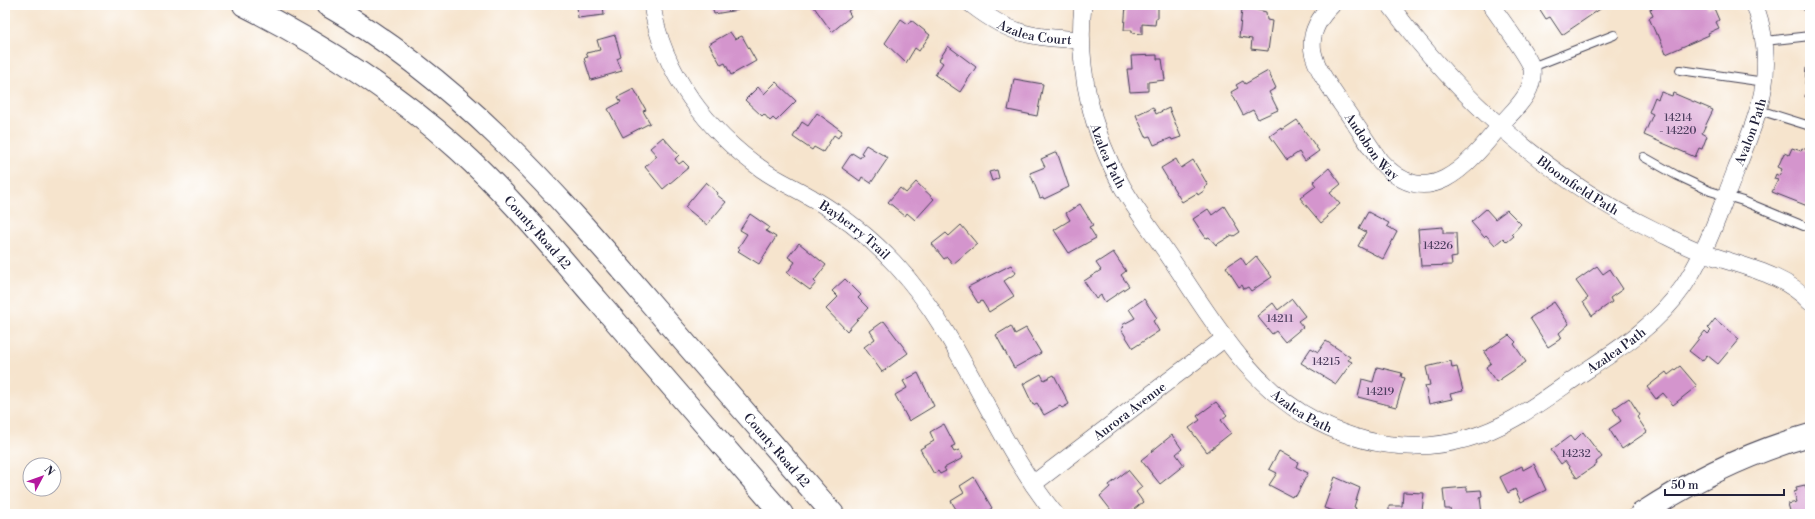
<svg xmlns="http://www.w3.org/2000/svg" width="1815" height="519" font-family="'Libre Bodoni',serif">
  <rect width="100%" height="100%" fill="#fff"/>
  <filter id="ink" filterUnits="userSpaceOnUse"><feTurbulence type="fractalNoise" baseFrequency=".025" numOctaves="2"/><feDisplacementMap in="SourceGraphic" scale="8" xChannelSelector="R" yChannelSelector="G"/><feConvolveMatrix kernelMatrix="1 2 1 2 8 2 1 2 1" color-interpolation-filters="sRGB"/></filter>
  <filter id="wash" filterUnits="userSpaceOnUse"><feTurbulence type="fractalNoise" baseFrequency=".012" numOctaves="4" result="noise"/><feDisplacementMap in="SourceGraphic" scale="16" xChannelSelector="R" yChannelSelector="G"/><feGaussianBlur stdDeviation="0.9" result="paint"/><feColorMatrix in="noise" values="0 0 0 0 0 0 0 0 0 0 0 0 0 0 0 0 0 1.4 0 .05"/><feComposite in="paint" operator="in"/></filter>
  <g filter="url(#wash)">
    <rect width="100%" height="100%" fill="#f6e4cd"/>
    <g id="blocks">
      <g fill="#d495cd">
        <path d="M577 5H603L604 15 578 18Z"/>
        <path d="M712 5H737L738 10 714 14Z"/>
        <path d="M817 5H849L851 9 848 11 851 16 832 32 814 7Z"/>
        <path d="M1126 5H1158V18H1156L1155 25 1142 24V34L1132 33V30H1124Z"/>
        <path d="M1537 5H1606L1562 35 1550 17 1546 19Z"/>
        <path d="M1661 5H1706L1708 8 1713 6 1719 20 1716 22 1719 28 1708 33 1709 35 1666 54 1658 34H1656L1649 18 1653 16 1650 9Z"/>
        <path d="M1798 5H1810V18L1807 19 1803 7 1800 9Z"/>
        <path d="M1246 7 1266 12 1267 20 1272 21 1268 51 1251 49 1252 39 1239 37 1242 9 1245 10Z"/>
        <path d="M901 19 908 24 911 20 930 35 919 51 915 48 906 63 885 43Z"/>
        <path d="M730 32 735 39 742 36 756 61 731 75 725 63 721 65 709 44Z"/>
        <path d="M615 35 621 57 617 59 622 71 591 80 584 58 588 57 586 53 600 50 597 40Z"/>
        <path d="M948 46 976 67 960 92 935 75 943 63 939 60Z"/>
        <path d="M1157 55V59H1162L1165 80 1148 82V91L1130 92 1127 69H1132L1131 56Z"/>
        <path d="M1806 68 1810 69V84H1805Z"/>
        <path d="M1268 71 1276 88 1269 92 1278 110 1258 119 1253 110 1243 115 1231 92 1238 88 1236 85 1243 81 1245 84Z"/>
        <path d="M1014 79 1043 84 1037 116 1008 110Z"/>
        <path d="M776 82 796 101 776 121 773 118 770 121 764 114 762 116 745 100 758 87 764 94Z"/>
        <path d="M634 89 646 110 643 111 650 123 623 137 608 109 621 102 618 97Z"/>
        <path d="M1806 90 1810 91V108H1807L1808 97H1805Z"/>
        <path d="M1661 92 1672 96 1673 93 1713 110 1702 133 1707 136 1702 149 1699 148 1695 157 1644 135 1653 114 1649 112 1655 97 1658 99Z"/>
        <path d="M1153 107 1156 114 1169 108 1181 137 1172 140 1171 138 1154 145 1150 136 1146 137 1136 115Z"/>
        <path d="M817 113 842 131 838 138 834 135 823 152 814 147 812 150 793 137 802 122 808 126Z"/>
        <path d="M1297 120 1319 151 1305 161 1299 152 1287 160 1270 136 1281 128 1282 130Z"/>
        <path d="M663 137 679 155 675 159 679 164 683 161 689 167 663 189 645 167 657 156 650 148Z"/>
        <path d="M866 145 888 158 871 183 862 177 860 181 842 168 852 153 860 158 863 154 861 153Z"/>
        <path d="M1792 148 1801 151 1802 148 1810 151V207L1772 192 1778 180 1774 179 1776 174 1779 176 1782 169 1778 167 1784 153 1789 155Z"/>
        <path d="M1057 152 1069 187 1044 199 1043 197 1040 198 1030 173 1045 167 1041 159Z"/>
        <path d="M1176 159 1181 168 1193 160 1208 185 1204 188 1205 190 1198 195 1197 193 1182 202 1161 168Z"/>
        <path d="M1329 168 1341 184 1330 193 1340 204 1327 215 1328 217 1321 223 1300 198 1316 186 1313 182Z"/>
        <path d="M997 170 999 178 992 181 989 172Z"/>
        <path d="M706 182 718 193 717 195 726 202 707 225 685 207Z"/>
        <path d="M916 182 934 199 915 220 907 213 905 216 888 202 900 188 906 193Z"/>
        <path d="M1080 204 1093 225 1089 227 1096 238 1069 253 1054 230 1070 220 1066 213Z"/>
        <path d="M1224 206 1240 232 1234 236 1232 235 1216 245 1209 237 1206 238 1193 219 1208 209 1212 215Z"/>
        <path d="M1486 209 1495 219 1507 210 1521 224 1512 234 1514 236 1507 242 1503 238 1495 245 1486 235 1484 237 1471 222Z"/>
        <path d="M1368 212 1389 223 1387 226 1397 232 1383 259 1358 246 1366 232 1359 228Z"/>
        <path d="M750 214 769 227 766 231 776 237 759 264 738 251 740 249 738 248 747 234 740 230Z"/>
        <path d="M961 225 977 244 953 264 947 257 944 259 932 244 946 233 949 236Z"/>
        <path d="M1443 227V233H1456L1457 257 1451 258 1452 265 1421 266 1418 229Z"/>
        <path d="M799 243 826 265 814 281 816 283 810 290 787 273 795 262 788 257Z"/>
        <path d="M1113 252 1126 271 1121 275 1129 286 1105 302 1101 295 1096 299 1084 281 1101 270 1096 263Z"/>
        <path d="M1256 256 1272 277 1251 291 1248 287 1244 289 1242 285 1239 287 1226 267 1241 257 1246 265Z"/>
        <path d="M1011 265 1016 273 1004 281 1014 296 989 312 982 301 978 303 968 287Z"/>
        <path d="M1597 266 1603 274 1610 269 1623 289 1610 298 1612 302 1592 316 1583 302 1588 298 1576 281Z"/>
        <path d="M845 279 861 295 858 298 868 308 847 331 826 309 838 297 832 291Z"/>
        <path d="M1144 299 1157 318 1153 321 1159 331 1133 348 1121 329 1124 327 1122 325 1135 318 1129 309Z"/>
        <path d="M1292 299 1305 316 1298 321 1303 327 1285 342 1276 331 1272 334 1257 316 1273 303 1278 310Z"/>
        <path d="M1554 302 1569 324 1559 333 1562 338 1548 347 1530 318Z"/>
        <path d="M1715 319 1739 339 1718 364 1707 355 1702 361 1689 351 1705 331 1708 334 1711 331 1708 328Z"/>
        <path d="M884 321 908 353 882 372 864 347 875 339 870 331Z"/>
        <path d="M1011 326 1015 334 1026 328 1041 353 1014 368 996 335Z"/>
        <path d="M1509 335 1516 342 1514 344 1526 362 1496 382 1486 367 1491 363 1484 352Z"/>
        <path d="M1326 341 1350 357 1348 360 1352 362 1336 384 1301 363 1311 348 1318 352Z"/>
        <path d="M1451 361 1452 368 1457 367 1463 391 1450 394 1452 399 1429 404 1425 386 1430 385 1426 367Z"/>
        <path d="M1680 366 1697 386 1673 405 1663 393 1656 399 1647 387 1666 372 1668 375Z"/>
        <path d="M1377 367 1402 373 1401 377 1405 378 1396 407 1358 397 1362 379 1373 382Z"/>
        <path d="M918 373 934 406 909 421 895 395 907 388 903 381Z"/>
        <path d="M1041 374 1044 380 1054 375 1069 404 1062 408 1060 406 1044 415 1037 403 1033 405 1023 384Z"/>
        <path d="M1629 398 1640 415 1637 417 1647 432 1622 449 1609 429 1621 421 1613 409Z"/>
        <path d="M1216 402 1227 415 1221 420 1231 433 1207 452 1189 428 1200 420 1197 416Z"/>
        <path d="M944 424 955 445 951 447 954 452 959 450 963 458 944 468 946 471 940 474 938 471 934 474 920 449 934 441 930 432Z"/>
        <path d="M1583 432 1602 457 1596 462 1597 464 1577 478 1565 461 1561 464 1551 450 1570 436 1574 441Z"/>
        <path d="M1172 435 1182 449 1176 454 1184 465 1160 484 1141 460Z"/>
        <path d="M1279 451 1298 462 1296 467 1308 473 1296 496 1293 495 1292 497 1269 485 1277 473 1269 469Z"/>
        <path d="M1534 464 1546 490 1521 502 1515 489 1508 493 1500 477 1522 466 1523 470Z"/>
        <path d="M1128 470 1142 487 1136 492 1143 502 1128 514H1114L1100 496 1110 487 1109 485Z"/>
        <path d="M974 477 992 508 984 514H959L951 501 964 493 960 486Z"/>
        <path d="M1335 477 1360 488 1354 507 1356 508 1354 514H1344L1324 508Z"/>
        <path d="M1805 485 1806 488 1810 487V514H1791L1788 504 1797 502 1794 492 1797 491 1796 487Z"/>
        <path d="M1467 487V491L1481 490 1482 496 1480 497 1482 514H1451L1450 509H1445L1443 489Z"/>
        <path d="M1403 492 1424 493 1422 511H1417V514H1389V506H1402Z"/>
      </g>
    </g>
  </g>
  <g filter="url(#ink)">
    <use href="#blocks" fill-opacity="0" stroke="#423f51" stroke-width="1"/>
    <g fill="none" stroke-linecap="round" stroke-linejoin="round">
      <g stroke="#423f51" stroke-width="10">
        <g id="lane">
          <path d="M1765 41 1810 36"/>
          <path d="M1532 67 1614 35"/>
          <path d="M1680 70 1765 82"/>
          <path d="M1759 110 1810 126"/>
          <path d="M1644 157 1676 175 1710 191 1743 201 1804 226"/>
        </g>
      </g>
      <g stroke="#423f51" stroke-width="18">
        <g id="street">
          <path id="s1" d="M652 5C662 72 708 132 763 170 778 181 796 188 812 198 843 216 871 238 895 264 964 338 992 437 1055 514"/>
          <path id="s2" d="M972 5C1012 36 1032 37 1081 40"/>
          <path id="s3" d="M1083 5C1076 68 1092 133 1123 188 1137 212 1155 235 1171 259 1212 319 1249 387 1316 421 1381 455 1451 455 1515 418 1538 405 1559 389 1581 374 1619 349 1657 325 1683 287 1707 251 1720 210 1736 170 1760 109 1778 71 1755 5"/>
          <path id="s4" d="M1332 5C1294 42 1318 69 1342 105 1355 123 1367 142 1380 161 1428 214 1467 166 1499 127 1513 110 1535 94 1532 69 1530 58 1499 17 1491 5"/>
          <path id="s5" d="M1390 5C1458 98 1548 178 1652 229 1669 237 1686 247 1704 253 1739 266 1784 273 1810 302"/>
          <path id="s6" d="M1033 484 1225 338"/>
        </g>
      </g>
      <g stroke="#423f51" stroke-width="24">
        <path id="secondary" d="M1641 514C1693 480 1750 452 1810 435"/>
      </g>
      <g stroke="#423f51" stroke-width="24">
        <g id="highway">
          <path id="s7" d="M244 5C321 44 394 91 458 149 509 195 553 249 598 301 659 372 721 443 782 514"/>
          <path id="s8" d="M327 5C456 78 553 189 648 300 710 371 771 443 833 514"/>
        </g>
      </g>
      <use href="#lane" stroke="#fff" stroke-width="8"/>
      <use href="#street" stroke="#fff" stroke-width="17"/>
      <use href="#secondary" stroke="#fff" stroke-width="22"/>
      <use href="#highway" stroke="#fff" stroke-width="22"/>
    </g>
  </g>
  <g text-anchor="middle" stroke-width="3" stroke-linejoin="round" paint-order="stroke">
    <g font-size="11" fill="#4e3f60">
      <text x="1678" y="121">14214<tspan x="1678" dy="13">- 14220</tspan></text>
      <text x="1438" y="249">14226</text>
      <text x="1280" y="322">14211</text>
      <text x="1326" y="365">14215</text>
      <text x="1380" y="395">14219</text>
      <text x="1576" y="457">14232</text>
    </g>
    <g font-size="13" fill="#22223b" stroke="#fff">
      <text dy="5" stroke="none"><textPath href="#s2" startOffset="70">Azalea Court</textPath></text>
      <text dy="5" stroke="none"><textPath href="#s3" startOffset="1088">Avalon Path</textPath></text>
      <text dy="5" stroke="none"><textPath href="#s4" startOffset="165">Audobon Way</textPath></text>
      <text dy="5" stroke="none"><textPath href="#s3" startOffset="155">Azalea Path</textPath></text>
      <text dy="5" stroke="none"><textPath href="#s5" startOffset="262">Bloomfield Path</textPath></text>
      <text dy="5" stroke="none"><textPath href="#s1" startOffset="314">Bayberry Trail</textPath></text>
      <text dy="5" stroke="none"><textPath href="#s7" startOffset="374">County Road 42</textPath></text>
      <text dy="5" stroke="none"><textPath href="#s3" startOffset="826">Azalea Path</textPath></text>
      <text dy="5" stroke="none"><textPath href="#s3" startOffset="479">Azalea Path</textPath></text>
      <text dy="5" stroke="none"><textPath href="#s6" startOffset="121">Aurora Avenue</textPath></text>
      <text dy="5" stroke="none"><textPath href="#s8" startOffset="636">County Road 42</textPath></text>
    </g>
  </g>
  <rect width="1815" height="519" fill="none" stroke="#fff" stroke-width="20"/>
  <g transform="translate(42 477) rotate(49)"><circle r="19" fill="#ffffff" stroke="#a7a7b1"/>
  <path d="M0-3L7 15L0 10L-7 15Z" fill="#b5179e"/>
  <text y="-6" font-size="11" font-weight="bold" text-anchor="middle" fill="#22223b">N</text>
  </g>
  <path d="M1665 489v6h119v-6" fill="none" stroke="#22223b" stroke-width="2"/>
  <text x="1671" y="489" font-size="12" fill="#22223b" stroke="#ffffff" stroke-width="3" paint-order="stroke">50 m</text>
</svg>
